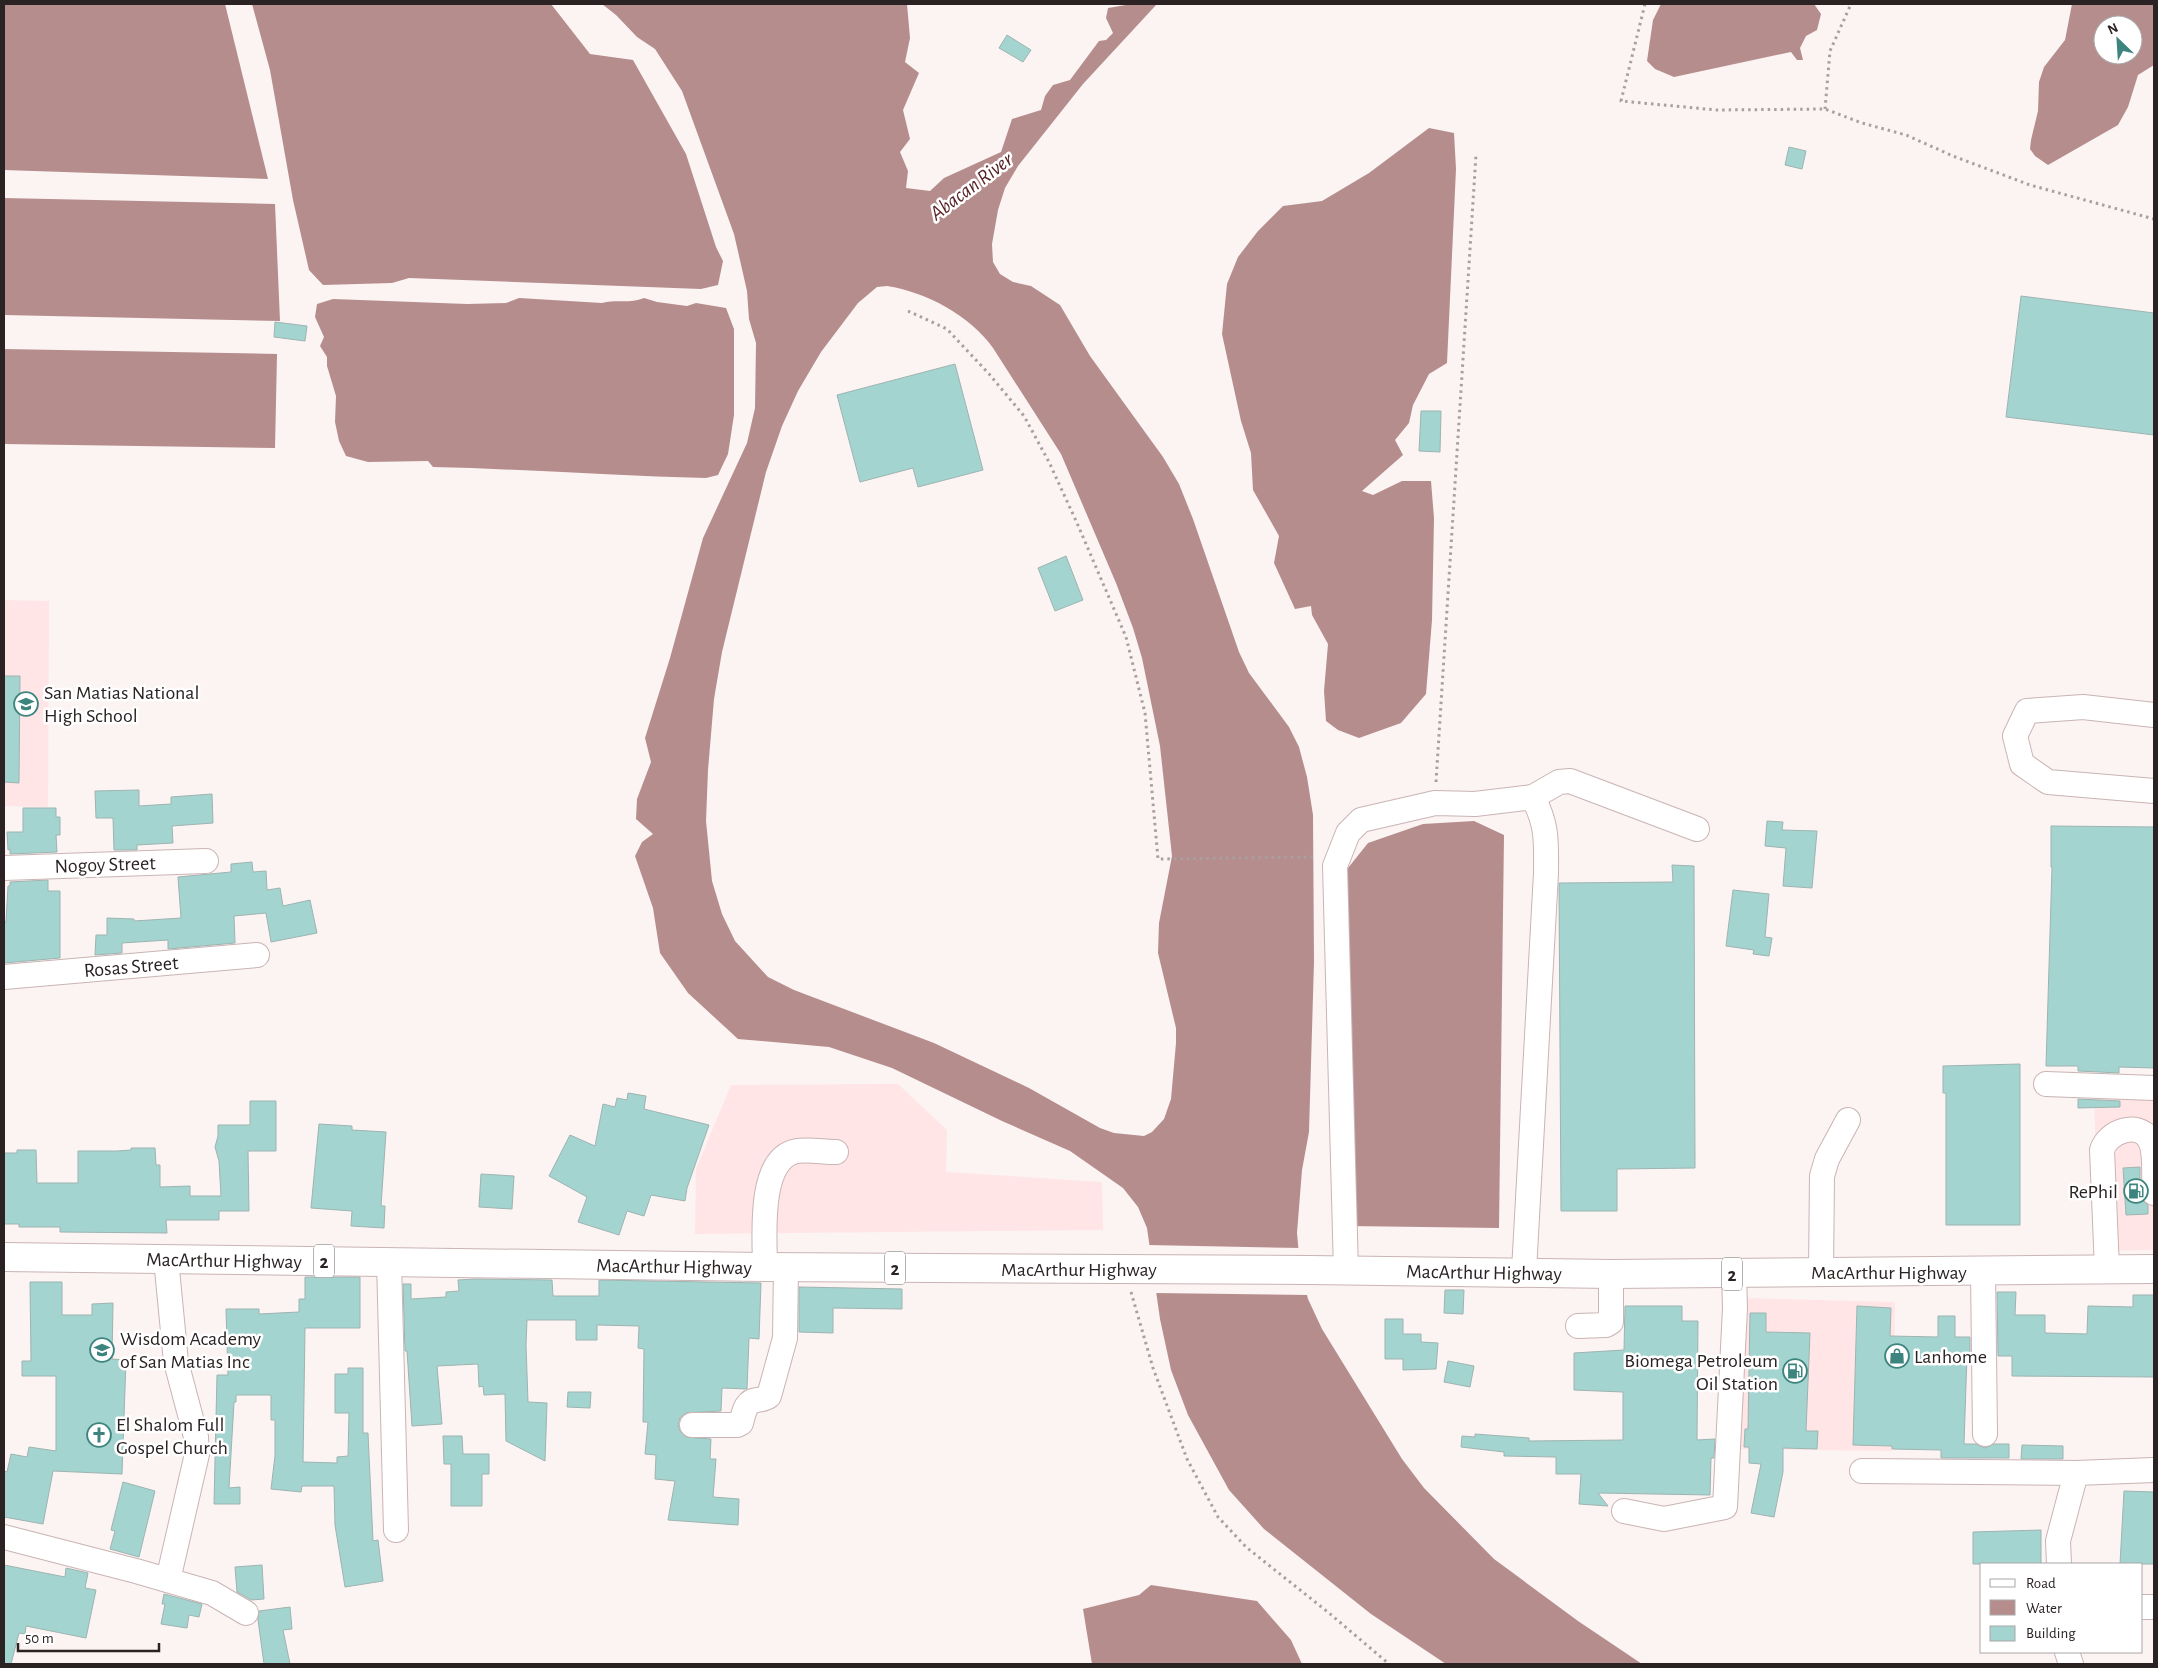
<svg xmlns="http://www.w3.org/2000/svg" width="2158" height="1668" font-family="'Alegreya Sans',sans-serif">
  <rect width="100%" height="100%" fill="#fcf3f3"/>
  <g fill="#ffe5e5">
    <path d="M4 600 49 601 48 807 4 806Z"/>
    <path d="M898 1084 947 1130 946 1172 1102 1182 1103 1230 695 1234 696 1169 731 1085Z"/>
    <path d="M2154 1096V1250L2099 1251 2094 1098Z"/>
    <path d="M1742 1298 1895 1302 1892 1451 1737 1449Z"/>
  </g>
  <g fill="#b68d8d" fill-rule="evenodd">
    <path d="M4 4H225L268 179 4 170Z"/>
    <path d="M252 4H551L590 54 633 60 686 154 716 247 723 261 718 285 701 289 409 278 392 283 323 285 309 270 293 200 270 70Z"/>
    <path d="M602 4H907L910 38 905 62 919 73 903 110 910 139 900 152 908 171 906 188 930 191 944 178 1001 152 1012 119 1041 110 1045 96 1053 85 1070 80 1099 41 1106 40 1113 33 1106 18 1108 8 1132 4H1157L1083 84 1018 166 1005 188 998 210 992 244 993 262 1000 274 1013 282 1031 286 1060 305 1090 356 1163 457 1179 484 1193 519 1239 652 1249 673 1289 727 1299 747 1307 777 1313 815 1314 962 1309 1132 1302 1170 1297 1233 1300 1266 1308 1299 1322 1329 1402 1459 1424 1488 1494 1559 1578 1621 1642 1664H1446L1371 1614 1264 1529 1229 1490 1188 1415 1171 1370 1160 1319 1147 1228 1138 1207 1123 1188 1070 1151 1002 1121 892 1068 829 1047 738 1039 688 993 660 953 653 908 635 856 642 842 653 834 636 819 637 799 651 762 645 738 670 658 703 538 747 443 755 408 756 343 749 319 747 291 734 234 682 91 655 49 637 37 616 15ZM887 286C926 292 971 316 993 348L1061 454 1116 583 1133 628 1142 658 1160 746 1172 856 1159 923 1158 953 1176 1028V1043L1171 1099 1164 1119 1152 1132 1144 1136 1114 1133 1100 1128 1029 1088 934 1043 794 990 768 977 735 941 722 914 712 881 706 821 708 770 714 699 722 652 766 472 782 426 798 391 821 352 858 303 877 287Z"/>
    <path d="M1661 4H1814L1821 14 1817 30 1806 36 1800 48 1803 60H1797L1791 52 1674 77 1655 69 1647 61 1653 20Z"/>
    <path d="M2072 4H2154V65L2138 75 2128 107 2118 125 2048 165 2035 156 2030 149 2031 140 2038 111 2039 82 2044 67 2065 40ZM2103 25H2133V55H2103Z"/>
    <path d="M1429 128 1454 133 1456 169 1447 363 1429 374 1413 405 1409 423 1395 440 1403 455 1362 491 1373 495 1402 481H1431L1434 518 1432 620 1426 694 1401 723 1359 738 1338 730 1326 721 1324 691 1328 644 1312 615 1311 606 1295 609 1274 563 1279 536 1253 490 1251 453 1241 421 1222 334 1227 284 1238 257 1258 231 1283 206 1322 201 1369 173Z"/>
    <path d="M4 198 275 204 280 321 4 315Z"/>
    <path d="M519 298 602 303C617 299 630 304 644 298L657 302 687 306 696 303 726 308 734 329V415L728 454 718 475 706 478C615 476 524 469 433 467L428 461 368 462 346 456 339 441 335 422 336 396 327 366V357L320 346 324 337 315 317 317 304 333 299 467 304 506 303Z"/>
    <path d="M4 349 277 354 275 448 4 444Z"/>
    <path d="M1474 821 1504 835 1499 1228 1348 1226 1344 873 1368 843 1423 824Z"/>
    <path d="M1151 1585 1257 1601 1291 1640 1302 1664H1092L1083 1609 1139 1595Z"/>
  </g>
  <path fill="#fcf3f3" d="M1147 1245 1301 1248 1302 1266 1310 1295 1154 1293Z"/>
  <g fill="#a4d4cf" stroke="#9db4b1">
    <path d="M1007 35 1031 50 1023 62 999 48Z"/>
    <path d="M1789 147 1806 151 1802 169 1785 165Z"/>
    <path d="M2021 296 2154 313V435L2006 417Z"/>
    <path d="M275 322 307 326 305 341 274 337Z"/>
    <path d="M955 364 983 470 918 487 913 468 860 482 837 395Z"/>
    <path d="M1421 411H1441L1440 452 1419 451Z"/>
    <path d="M1066 556 1083 600 1055 611 1038 568Z"/>
    <path d="M4 676H20L19 783 4 782Z"/>
    <path d="M139 790V806L171 804V797L212 794 213 823 172 826 173 843 137 845V850H114L113 818H96L95 791Z"/>
    <path d="M23 808H56V817H60V835H56L57 852 10 854V849L8 850 7 832H23Z"/>
    <path d="M1767 821 1783 822 1782 830 1817 831 1812 888 1783 886 1786 848 1765 846Z"/>
    <path d="M2051 826 2154 827V1068L2119 1067V1073L2078 1071V1066H2046L2052 867H2051Z"/>
    <path d="M252 862 253 872 266 871 267 890 280 888 283 906 310 900 317 933 271 942 266 913 234 916 235 943 168 949V940L122 943V953L95 955 96 935H107V918L134 919V921L181 918 178 877 231 872V864Z"/>
    <path d="M1672 865 1694 866 1695 1168 1617 1169V1211H1561L1559 883 1673 882Z"/>
    <path d="M48 880V891H60V958L4 963V922H6L8 886H10V882Z"/>
    <path d="M1733 890 1769 894 1765 937 1772 938 1769 956 1753 954 1754 950 1726 946Z"/>
    <path d="M2020 1064V1225H1946V1093H1943V1066Z"/>
    <path d="M628 1093 646 1096 644 1109 709 1125 687 1188 685 1201 651 1195 644 1216 627 1211 619 1235 578 1222 587 1197 549 1176 570 1135 595 1146 603 1104 615 1107 617 1098 627 1100Z"/>
    <path d="M2078 1099 2120 1101V1107L2078 1108Z"/>
    <path d="M250 1101H276V1151H248L249 1211H219V1220H166L167 1233 60 1232V1227H19V1224H4V1153H17V1150H36L37 1183H78V1151H117L131 1150V1148H155L156 1165H160V1187L190 1186V1196H221L219 1161 215 1147 218 1136V1125H250Z"/>
    <path d="M319 1124 352 1126V1130L386 1132 381 1206H385L384 1228 351 1226 352 1211 311 1208Z"/>
    <path d="M2140 1167V1193L2142 1200 2148 1205V1214L2126 1215 2123 1168Z"/>
    <path d="M481 1174 514 1176 512 1209 479 1207Z"/>
    <path d="M305 1277H360V1328H305L303 1462 337 1463V1457L348 1456 349 1413H335V1374H348V1368H363V1433H368L373 1541 378 1540 383 1581 345 1587 335 1525 334 1486H302L301 1492 271 1489 275 1456V1420H271V1395H236V1402H234L229 1488 240 1487V1504H214L217 1375H228L226 1309H259V1314L299 1312V1299H305Z"/>
    <path d="M475 1279 552 1280 553 1296H599V1280L761 1283 759 1339 749 1338 747 1389 722 1388 721 1411 686 1413 680 1418 678 1425 680 1431 686 1437 711 1439 710 1459H716L713 1497 739 1499 738 1525 668 1520 675 1481 655 1479 656 1455 645 1454 648 1422H643L644 1349 638 1348 639 1326 597 1325V1340H576V1320H527L526 1345 528 1402 547 1403 545 1461 506 1441 505 1394 484 1395 483 1386 479 1387 478 1364 437 1366 442 1424 412 1426 407 1351H405L403 1284H411V1299L446 1297V1292L459 1291 458 1280Z"/>
    <path d="M30 1282H62V1315H92V1304L113 1303 112 1359 126 1360 122 1474 53 1471 43 1524 4 1517V1471L7 1472 11 1454 27 1457 29 1447 56 1451V1376H22V1361H31Z"/>
    <path d="M799 1287 902 1289V1309L833 1308V1333L799 1332Z"/>
    <path d="M1445 1290H1464L1463 1314 1444 1313Z"/>
    <path d="M1997 1292H2016L2015 1315H2045V1333L2087 1334 2088 1306 2133 1307V1295H2154V1377L2012 1376V1356H1998Z"/>
    <path d="M1625 1306H1682V1321H1698L1697 1440 1715 1439 1714 1458H1711L1710 1495 1598 1493 1608 1506 1579 1504 1581 1474H1556V1457L1504 1456V1452L1461 1447 1462 1436 1475 1437V1434L1529 1438V1441L1623 1440V1392L1574 1390V1353L1624 1350Z"/>
    <path d="M1857 1306 1891 1308 1890 1336 1938 1337V1316H1955V1337H1970V1355H1967L1964 1444H1976L1985 1448 1994 1444H2009V1458H1941V1450L1892 1449V1446L1853 1445Z"/>
    <path d="M1750 1313H1766V1332L1810 1333 1806 1431H1818L1817 1449 1783 1448V1472L1774 1517 1751 1513 1761 1464 1749 1463V1447H1744L1745 1429H1748Z"/>
    <path d="M1385 1319H1403V1334H1421V1342L1438 1343 1436 1369 1403 1370V1359H1385Z"/>
    <path d="M1448 1361 1474 1366 1470 1387 1444 1382Z"/>
    <path d="M568 1392H591L590 1408 567 1407Z"/>
    <path d="M443 1436H462L463 1454H489V1474H482V1506H451V1464H444Z"/>
    <path d="M2022 1445 2063 1446V1459H2021Z"/>
    <path d="M123 1482 155 1491 139 1557 110 1549 115 1531 111 1530Z"/>
    <path d="M2124 1491 2154 1492V1564H2120Z"/>
    <path d="M2041 1530V1564H1973V1532Z"/>
    <path d="M4 1565 65 1577 66 1568 88 1573 85 1588 96 1590 86 1638 26 1626 25 1634 19 1633 11 1664H4Z"/>
    <path d="M262 1565 264 1599 251 1600 237 1592 235 1567Z"/>
    <path d="M164 1594 202 1604 199 1617 189 1615 187 1628 161 1624 165 1604H162Z"/>
    <path d="M290 1607 292 1629 283 1630 290 1664H264L258 1620 259 1611Z"/>
  </g>
  <g fill="none" stroke-linecap="round" stroke-linejoin="round">
    <g stroke="#cab4b4" stroke-width="26">
      <g id="minor">
        <path d="M2154 715 2083 707 2027 711 2015 736 2022 764 2048 782 2154 791"/>
        <path d="M1533 797 1559 782 1570 781 1697 829"/>
        <path d="M4 868 206 861"/>
        <path d="M4 977 257 955"/>
        <path d="M2046 1084 2154 1088"/>
        <path d="M166 1259 176 1362 196 1437 197 1454 168 1580"/>
        <path d="M389 1261 396 1530"/>
        <path d="M765 1267C765 1239 757 1158 797 1151 808 1149 824 1152 836 1152"/>
        <path d="M2107 1269 2102 1150C2108 1131 2138 1121 2149 1139 2156 1149 2154 1180 2154 1193"/>
        <path d="M1346 1271 1335 866 1348 833 1361 820 1435 803 1475 804 1533 797C1548 827 1546 841 1546 873L1524 1271"/>
        <path d="M1983 1272 1985 1434"/>
        <path d="M1821 1273 1822 1176 1827 1159 1848 1120"/>
        <path d="M1578 1326 1606 1325 1611 1322V1274"/>
        <path d="M692 1425H737L741 1423C744 1413 745 1401 757 1400 762 1399 765 1399 769 1396L785 1338 786 1267"/>
        <path d="M1862 1471 2076 1473 2154 1470"/>
        <path d="M1624 1511 1664 1519 1725 1507 1735 1308 1734 1274"/>
        <path d="M4 1537 136 1571 212 1593 246 1613"/>
        <path d="M2059 1564 2058 1541 2076 1473"/>
        <path d="M2142 1607H2154"/>
        <path d="M2067 1652 2071 1664"/>
      </g>
    </g>
    <g stroke="#cab4b4" stroke-width="30">
      <path id="highway" d="M4 1257 765 1267 1309 1270 1611 1274 2154 1269"/>
    </g>
    <g stroke="#a8a0a0" stroke-width="3" stroke-dasharray="2.5 4" stroke-linecap="butt">
      <path d="M1645 4 1621 101 1717 110 1825 109 1862 123 1906 135 1953 156 2030 185 2154 219"/>
      <path d="M1825 109 1830 51 1851 4"/>
      <path d="M908 311 947 329 990 375 1024 416 1049 462 1077 523 1126 637 1145 713 1158 859 1315 857"/>
      <path d="M1436 782 1476 155"/>
      <path d="M1131 1292 1153 1368 1187 1459 1218 1517 1246 1547 1329 1613 1389 1664"/>
    </g>
    <use href="#minor" stroke="#fff" stroke-width="24"/>
    <use href="#highway" stroke="#fff" stroke-width="28"/>
  </g>
  <defs>
    <g id="school-ring" transform="scale(1.25)"><circle r="9.5" fill="#fff" stroke="#3d847e" stroke-width="1.5"/><path d="M0-5L7-2L0 1L-7-2ZM-4 1L0 2.5L4 1V4Q0 6-4 4Z" fill="#3d847e"/></g>
    <g id="fuel-ring" transform="scale(1.25)"><circle r="9.5" fill="#fff" stroke="#3d847e" stroke-width="1.5"/><path d="M-5.5-6h7V0h2V4h1.3V-2.5L3-4.5l.8-.8L6-3V5H2.5V1h-1V6h-7ZM-4.2-4.7v3.2H.2V-4.7Z" fill="#3d847e"/></g>
    <g id="shop-ring" transform="scale(1.25)"><circle r="9.5" fill="#fff" stroke="#3d847e" stroke-width="1.5"/><path d="M-5-2.5h2.3a2.7 3.5 0 0 1 5.4 0H5L5.5 6h-11ZM-1.5-2.5h3a1.5 2.3 0 0 0-3 0Z" fill="#3d847e"/></g>
    <g id="church-ring" transform="scale(1.25)"><circle r="9.5" fill="#fff" stroke="#3d847e" stroke-width="1.5"/><path d="M-1.2-6h2.4v3.5h3.3v2.4h-3.3V6h-2.4V-.1h-3.3v-2.4h3.3Z" fill="#3d847e"/></g>
  </defs>
  <g fill-rule="evenodd">
    <use href="#school-ring" x="26" y="704"/>
    <use href="#fuel-ring" x="2136" y="1191"/>
    <use href="#school-ring" x="102" y="1350"/>
    <use href="#shop-ring" x="1897" y="1356"/>
    <use href="#fuel-ring" x="1795" y="1371"/>
    <use href="#church-ring" x="99" y="1435"/>
  </g>
  <g text-anchor="middle" stroke-width="5" stroke-linejoin="round" paint-order="stroke">
    <g fill="#fff" stroke="#6b6565" stroke-width="1">
      <rect x="314" y="1244.5" width="20" height="33" rx="4"/>
      <rect x="885" y="1251.5" width="20" height="33" rx="4"/>
      <rect x="1722" y="1257.5" width="20" height="33" rx="4"/>
    </g>
    <g font-size="19" font-weight="bold" fill="#2b2323">
      <text x="324" y="1268">2</text>
      <text x="895" y="1275">2</text>
      <text x="1732" y="1281">2</text>
    </g>
    <g font-size="20" fill="#2b2323" stroke="#fff" text-anchor="start">
      <text x="44" y="699">San Matias National<tspan x="44" dy="23">High School</tspan></text>
      <text x="2118" y="1198" text-anchor="end">RePhil</text>
      <text x="120" y="1345">Wisdom Academy<tspan x="120" dy="23">of San Matias Inc</tspan></text>
      <text x="1914" y="1363">Lanhome</text>
      <text x="1778" y="1367" text-anchor="end">Biomega Petroleum<tspan x="1778" dy="23">Oil Station</tspan></text>
      <text x="116" y="1431">El Shalom Full<tspan x="116" dy="23">Gospel Church</tspan></text>
    </g>
    <g font-size="20" fill="#2b2323" stroke="#fff">
      <text transform="translate(105 864) rotate(-2)" y="7">Nogoy Street</text>
      <text transform="translate(131 966) rotate(-5)" y="7">Rosas Street</text>
      <text transform="translate(224 1260) rotate(1)" y="7">MacArthur Highway</text>
      <text transform="translate(674 1266) rotate(1)" y="7">MacArthur Highway</text>
      <text x="1079" y="1276">MacArthur Highway</text>
      <text transform="translate(1484 1272) rotate(1)" y="7">MacArthur Highway</text>
      <text x="1889" y="1279">MacArthur Highway</text>
    </g>
    <g font-size="21" font-style="italic" fill="#551f24" stroke="#fff">
      <text transform="translate(971 186) rotate(-37)" y="7">Abacan River</text>
    </g>
  </g>
  <rect width="2158" height="1668" fill="none" stroke="#2b2323" stroke-width="10"/>
  <rect x="1980" y="1563" width="162" height="90" fill="#ffffff" stroke="#aaa7a7"/>
  <rect x="1990" y="1579" width="25" height="8" fill="#ffffff" stroke="#aaa7a7"/>
  <text x="2026" y="1588" font-size="15" fill="#2b2323">Road</text>
  <rect x="1990" y="1600" width="25" height="15" fill="#b68d8d" stroke="#aaa7a7"/>
  <text x="2026" y="1613" font-size="15" fill="#2b2323">Water</text>
  <rect x="1990" y="1626" width="25" height="15" fill="#a4d4cf" stroke="#aaa7a7"/>
  <text x="2026" y="1638" font-size="15" fill="#2b2323">Building</text>
  <g transform="translate(2118 40) rotate(335)"><circle r="24" fill="#ffffff" stroke="#aaa7a7"/>
  <path d="M0-4L9 19L0 12L-9 19Z" fill="#3d847e"/>
  <text y="-8" font-size="14" font-weight="bold" text-anchor="middle" fill="#2b2323">N</text>
  </g>
  <path d="M18 1643v8h141v-8" fill="none" stroke="#2b2323" stroke-width="2.5"/>
  <text x="25" y="1643" font-size="15" fill="#2b2323" stroke="#ffffff" stroke-width="4" paint-order="stroke">50 m</text>
</svg>
